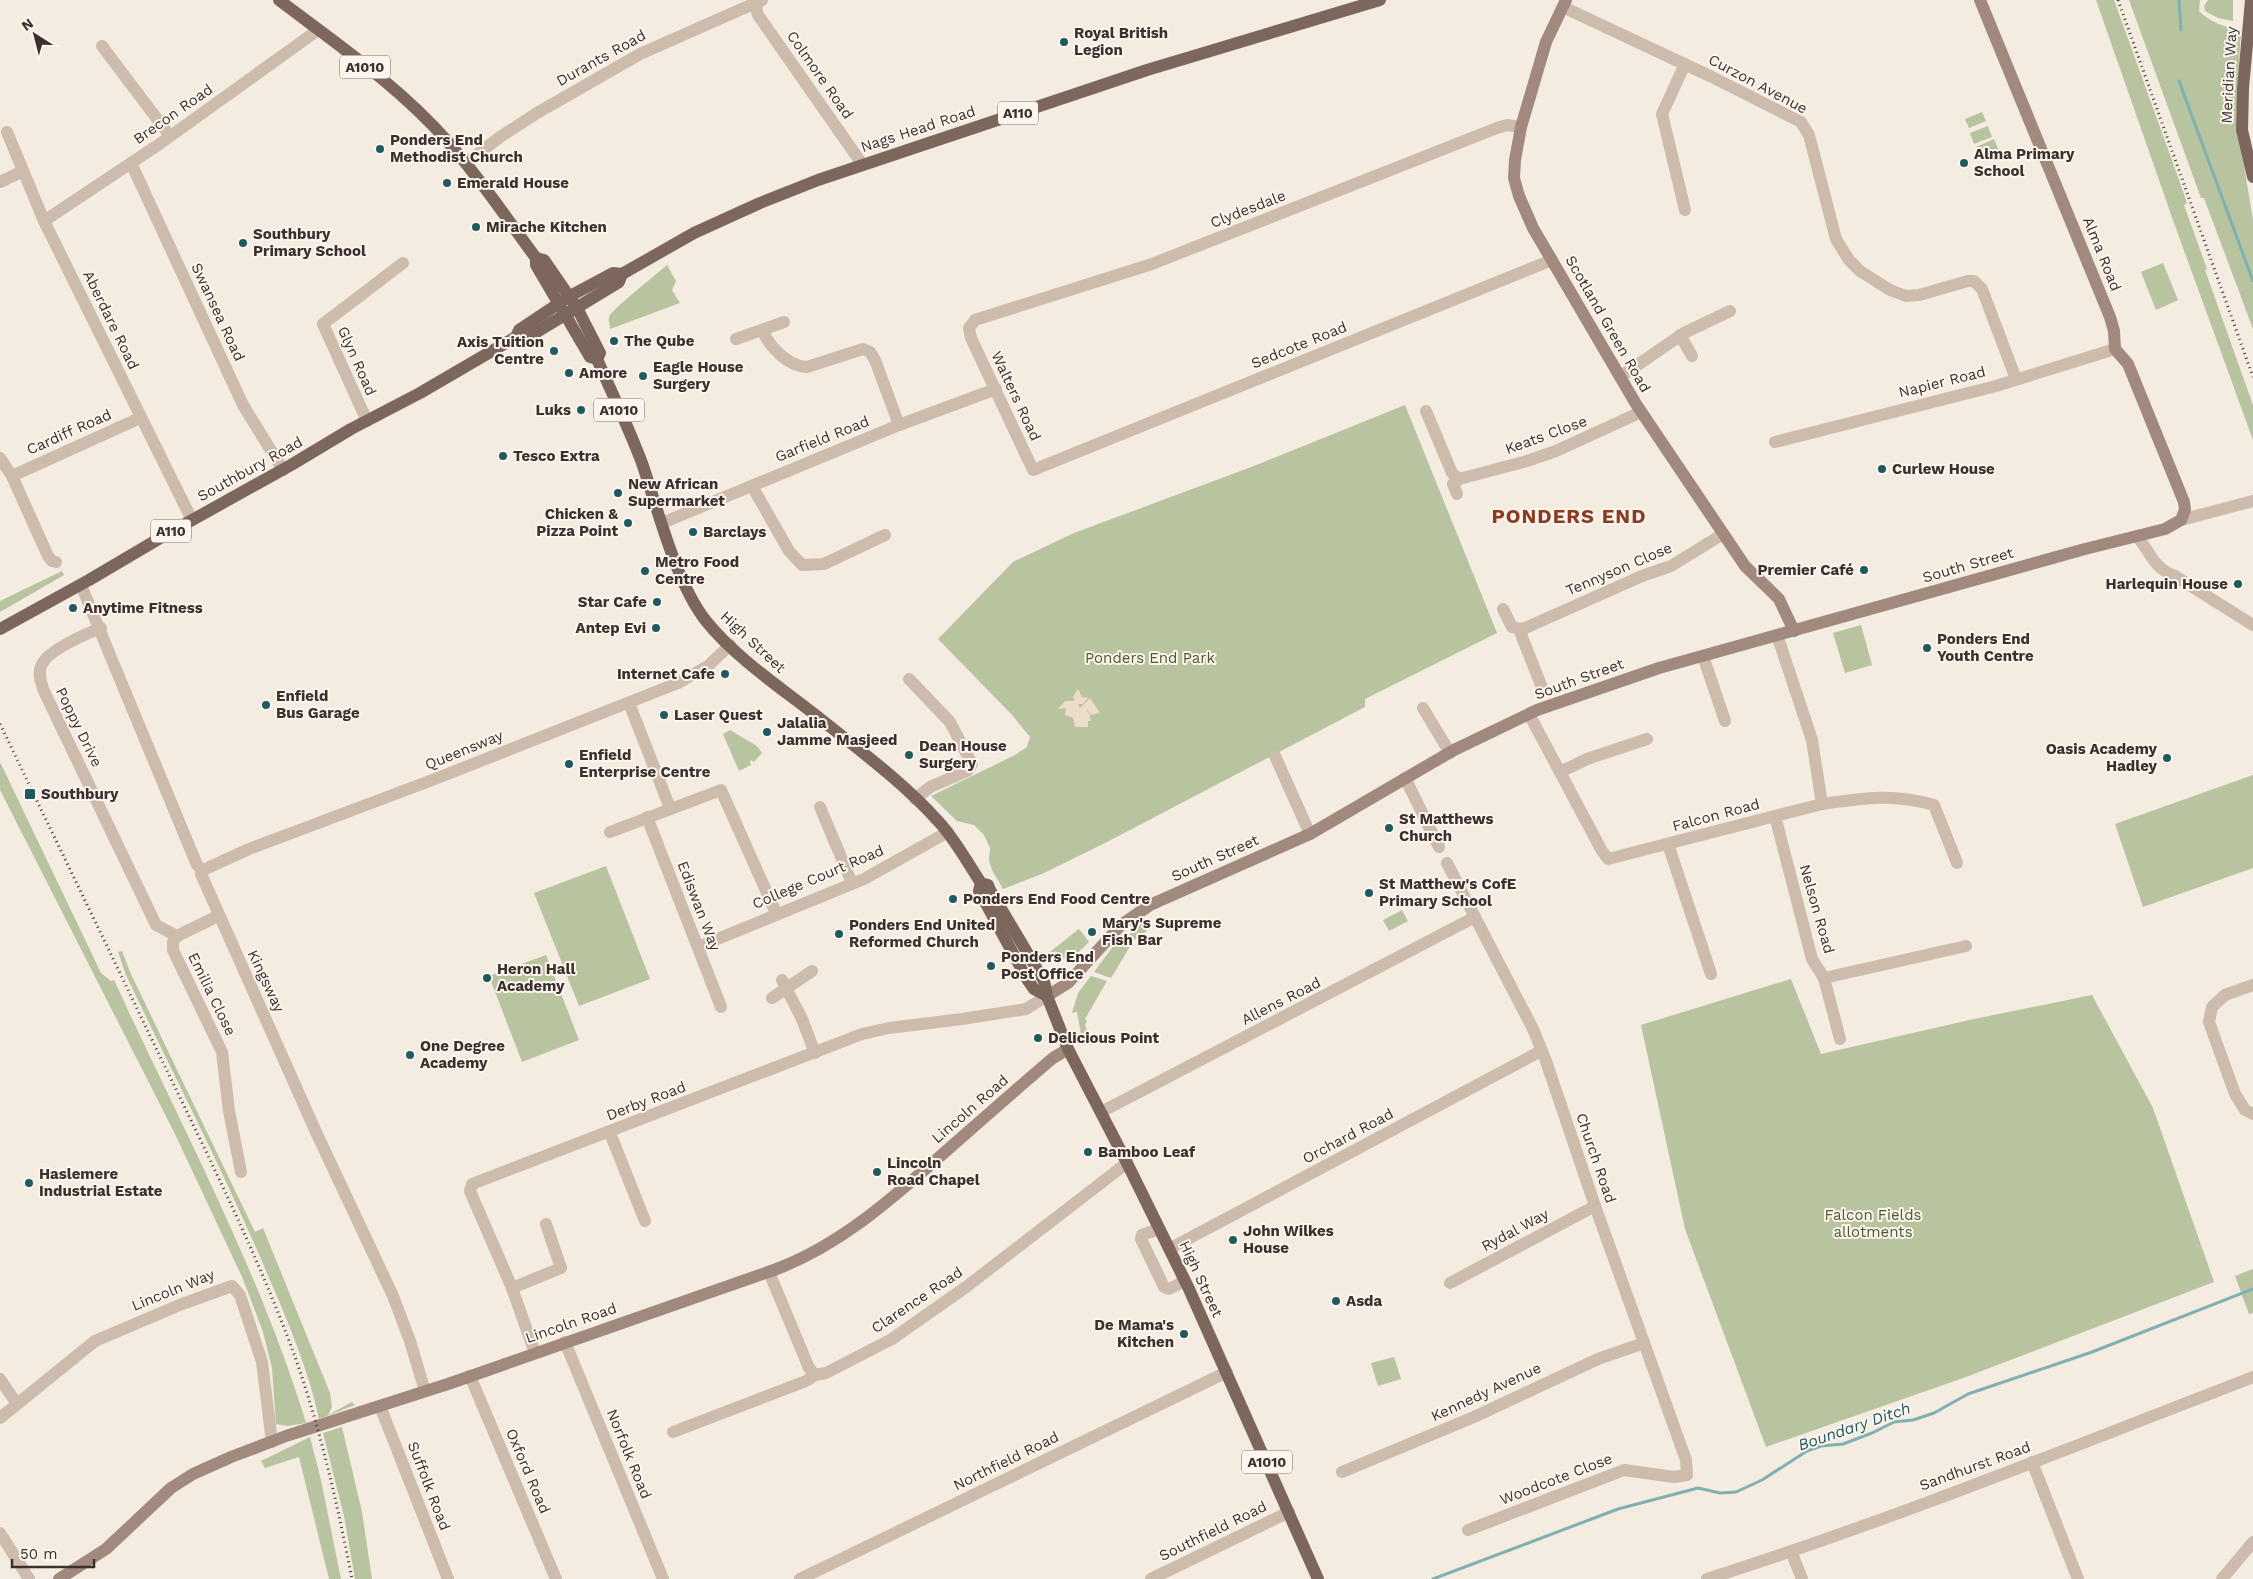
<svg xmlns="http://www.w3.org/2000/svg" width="2253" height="1579" font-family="'Work Sans',sans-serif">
  <rect width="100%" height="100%" fill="#f4ebe1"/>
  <g fill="#b8c4a0">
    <path d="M2096 0H2114L2178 177 2187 203 2184 205 2207 269 2205 270 2253 405V440L2174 223Z"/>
    <path d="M2129 0H2200L2199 11C2211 23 2225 27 2241 30L2237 97 2239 135 2253 220V329L2204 198H2201Z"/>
    <path d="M2208 0H2233V21L2218 18 2205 11 2204 6Z"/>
    <path d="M1982 112 1986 121 1969 128 1965 119Z"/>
    <path d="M1988 126 1992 137 1974 144 1970 133Z"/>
    <path d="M1994 139 1999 151 1980 158 1976 147Z"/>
    <path d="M2163 263 2178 300 2156 310 2141 272Z"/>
    <path d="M667 265 676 281 672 290 680 303 610 329C610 325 608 320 609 317 612 309 657 274 667 265Z"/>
    <path d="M1405 405 1497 633 1365 699V707L1105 843 1044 873 1003 889 992 870 989 861 990 848 984 835 974 825 957 821 931 796 1015 755 1027 747 1030 737 1013 716 938 639 1013 562 1074 533 1254 466Z"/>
    <path d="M62 571 64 575 0 612V601Z"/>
    <path d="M1861 625 1872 665 1845 673 1833 633Z"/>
    <path d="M730 730 757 746 762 753 754 762 751 760 750 762 751 765 739 771 723 734Z"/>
    <path d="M0 762 101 973 111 981 114 980C181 1126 259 1269 306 1423L288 1426 276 1424 272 1368 263 1332 243 1279 174 1132 0 790Z"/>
    <path d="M2253 775V868L2143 907 2115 824Z"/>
    <path d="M606 866 650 979 579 1006 534 893Z"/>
    <path d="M1402 910 1408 921 1389 931 1383 920Z"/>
    <path d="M1141 919 1147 931 1134 940 1111 978 1094 972 1118 940 1123 943Z"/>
    <path d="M1079 929 1089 942 1071 959 1059 957 1055 951 1044 960 1041 959Z"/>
    <path d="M122 951 130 972 255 1232 263 1228 330 1393 332 1407 328 1415 352 1402 355 1405 319 1419C308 1367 285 1315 264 1266 222 1168 172 1072 126 975L118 952Z"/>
    <path d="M546 955 579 1040 522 1062 489 976Z"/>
    <path d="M1091 976 1107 981 1085 1019 1087 1021 1085 1025 1092 1045H1083L1077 1012 1072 1013 1078 993Z"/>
    <path d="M1791 979 1821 1054 1974 1019 2092 995 2153 1108 2214 1282 1966 1377 1766 1447 1685 1229 1641 1025Z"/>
    <path d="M2253 1269V1313L2249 1314 2235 1276Z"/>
    <path d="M1394 1357 1401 1379 1378 1386 1371 1363Z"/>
    <path d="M342 1427 362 1512 372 1579H355L344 1516 323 1433Z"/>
    <path d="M310 1437 321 1480 341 1579H329L299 1457 265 1468 261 1461Z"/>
  </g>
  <path fill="#ecdcc8" d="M1078 689 1082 697 1088 698 1083 704H1078L1080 708 1090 698 1100 713 1091 715 1088 710 1086 711 1089 712 1091 721H1088V727H1075L1073 718 1065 715 1066 708 1058 709 1065 701H1075L1073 697Z"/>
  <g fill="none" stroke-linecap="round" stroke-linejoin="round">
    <g stroke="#7fb0b2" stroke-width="3">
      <path d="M2179 0 2181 30"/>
      <path d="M2179 81 2253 281"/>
      <path d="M1433 1579 1618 1509 1698 1488 1720 1493 1736 1492 1762 1480 1807 1451 1821 1446 1843 1444 1872 1433 1894 1422 1913 1420 1934 1413 1968 1394 2092 1352 2253 1289"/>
    </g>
    <g stroke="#cdbbac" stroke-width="12">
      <path d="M758 2 756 8 758 15 862 164"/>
      <path d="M1563 7 1712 77 1801 122 1809 135 1836 239 1849 260 1860 271 1890 290 1906 296 1919 295 1968 281H1974L1982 289 2016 379"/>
      <path d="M102 46 170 136"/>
      <path d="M1521 127 1507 125 1497 128 1152 264 975 320 969 328 971 338 1033 470 1552 260"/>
      <path d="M7 132 44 221 192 520"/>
      <path d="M131 163 243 405 283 470"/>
      <path d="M466 163 500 137 537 113 640 54 762 0"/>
      <path d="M0 182 23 171"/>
      <path d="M1685 210 1662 114 1685 64"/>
      <path d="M44 221 158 145 318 30"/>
      <path d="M762 330C770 347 787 366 807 367L863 349 870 352 875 360 899 425"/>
      <path d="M1680 335 1692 356"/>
      <path d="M736 339 784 322"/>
      <path d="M1620 377 1684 333 1730 311"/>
      <path d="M1426 411 1452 473 1459 479"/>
      <path d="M367 421 323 324 403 263"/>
      <path d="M1775 442 1996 386 2115 349"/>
      <path d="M0 458 12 476 48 556 52 561 56 562"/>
      <path d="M12 476 140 418"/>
      <path d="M752 486 789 551 802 565 824 564 885 535"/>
      <path d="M1457 494 1453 484 1459 479 1527 461 1556 451 1641 412"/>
      <path d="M2181 520 2253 501"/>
      <path d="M662 523 899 425 996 389"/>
      <path d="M2137 536C2151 553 2153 568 2175 576L2253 625"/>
      <path d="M81 585 197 865 203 870"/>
      <path d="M1503 609 1512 627 1520 629 1525 628 1642 576 1671 566 1723 534"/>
      <path d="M101 628C86 634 47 650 41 666 38 674 41 681 43 689L156 925 177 936"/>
      <path d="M1525 628 1521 633 1522 637 1541 685"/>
      <path d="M1703 656 1725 721"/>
      <path d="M909 679 950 722 972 764 967 771 930 787 915 799"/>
      <path d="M629 703 670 808"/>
      <path d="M1423 708 1450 753"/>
      <path d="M1529 714 1602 851 1608 859 1822 804 1812 740 1777 635"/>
      <path d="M1275 756 1310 834"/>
      <path d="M1560 772 1587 759 1647 739"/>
      <path d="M1405 778 1439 847"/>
      <path d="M1822 804C1863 798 1894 793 1934 805L1957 863"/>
      <path d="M820 807 852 883"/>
      <path d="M1775 816 1812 959 1824 978 1840 1039"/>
      <path d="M647 817 721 1007"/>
      <path d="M610 832 721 790 776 913"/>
      <path d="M1668 844 1711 974"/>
      <path d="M1447 863 1533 1029 1546 1061 1595 1206 1686 1460 1687 1475 1674 1477 1624 1470 1468 1530"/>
      <path d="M203 870 249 849 435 779 678 683 708 666 730 645"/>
      <path d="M203 870 201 874 316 1132 393 1296 410 1341 425 1391"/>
      <path d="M218 916 177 936 173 942V950L222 1052 229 1111 241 1172"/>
      <path d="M698 947 864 879 948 832"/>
      <path d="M1824 978 1966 946"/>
      <path d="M782 980 802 1019 815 1053"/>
      <path d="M2253 985 2225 995 2212 1007 2209 1022 2235 1094 2245 1110 2253 1114"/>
      <path d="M772 998 812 971"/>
      <path d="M1101 1112 1475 917"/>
      <path d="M610 1133 645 1221"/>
      <path d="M1159 1229 1142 1235 1141 1239 1164 1287 1169 1289 1185 1281"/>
      <path d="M1169 1249 1541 1051"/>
      <path d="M769 1272 809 1368 815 1375"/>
      <path d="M1450 1283 1595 1206"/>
      <path d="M512 1288 561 1268 546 1224"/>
      <path d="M565 1342 663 1579"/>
      <path d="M535 1353 512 1288 470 1191 472 1184 862 1034 889 1028 962 1019 1026 1009 1047 996"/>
      <path d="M470 1376 556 1579"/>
      <path d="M0 1379 17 1404"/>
      <path d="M380 1406 448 1579"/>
      <path d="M0 1418 95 1341 182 1304 232 1286 240 1295 262 1362 272 1442"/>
      <path d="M673 1432 806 1381 815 1375 826 1373 892 1339 966 1287 1127 1163"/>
      <path d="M2032 1462 2078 1579"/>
      <path d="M1342 1472 1474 1417 1598 1359 1644 1343"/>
      <path d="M0 1533 29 1579"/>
      <path d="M1791 1551 1802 1579"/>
      <path d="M800 1579 1227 1372"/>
      <path d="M1151 1579 1289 1512"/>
      <path d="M1707 1579C1892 1520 2072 1447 2253 1377"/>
      <path d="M2222 1579 2253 1542"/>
    </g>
    <g stroke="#a18a7d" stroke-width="12">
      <path d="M1566 0 1546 42 1521 127 1515 160 1514 178 1519 196 1533 228 1636 404 1745 566 1779 599 1794 631"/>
      <path d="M1047 996 1068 983 1121 925 1150 905 1310 834 1454 750 1537 710 1659 668 2085 549 2165 529 2181 520 2185 510 2184 502 2128 364 2115 349 2114 331 2110 317 1980 0"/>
      <path d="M59 1579 106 1549 171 1488 193 1474 231 1457 286 1436 448 1384 774 1270C837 1247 888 1202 937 1159 976 1125 1014 1091 1053 1058L1068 1049"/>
    </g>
    <g stroke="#7d675c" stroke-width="12">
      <path d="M279 0C337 44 400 87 448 142 480 178 507 219 536 258V265L590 357 597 359"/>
      <path d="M2251 0 2243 88 2242 130 2253 177"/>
      <path d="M536 258 544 260 577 308 600 353 597 359C612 393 629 428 642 463 658 510 676 583 706 621 737 659 780 687 818 717 858 749 904 783 938 821 955 839 967 862 981 883L988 885 990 890 1044 981 1047 996 1068 1049 1127 1163 1189 1289 1318 1579"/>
      <path d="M516 337 525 339 619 282 622 274"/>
      <path d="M0 629 89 580 167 534 291 465 351 429 420 393 516 337 519 330 570 296 613 273 622 274 694 233 760 203 818 180 1147 70 1380 0"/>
      <path d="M981 883 979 891 1027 979 1034 989 1047 996"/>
    </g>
    <g stroke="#3b302b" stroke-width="3" stroke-dasharray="1 4" stroke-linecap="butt">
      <path d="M2118 0 2253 377"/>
      <path d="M0 724C52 832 104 940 156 1048 204 1148 255 1248 294 1354 320 1427 337 1502 352 1579"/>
    </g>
  </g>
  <g fill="#1f5a5e" stroke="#fbf5ee" stroke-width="2">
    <circle cx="1064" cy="42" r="5"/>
    <circle cx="380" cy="149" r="5"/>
    <circle cx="1964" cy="163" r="5"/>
    <circle cx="447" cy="183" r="5"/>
    <circle cx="476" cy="227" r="5"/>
    <circle cx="243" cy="243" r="5"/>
    <circle cx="614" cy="341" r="5"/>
    <circle cx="554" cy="351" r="5"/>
    <circle cx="569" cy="373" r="5"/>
    <circle cx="643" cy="376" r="5"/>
    <circle cx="581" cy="410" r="5"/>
    <circle cx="503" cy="456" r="5"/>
    <circle cx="1882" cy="469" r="5"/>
    <circle cx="618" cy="493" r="5"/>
    <circle cx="628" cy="523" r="5"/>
    <circle cx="693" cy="532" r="5"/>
    <circle cx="1864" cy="570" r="5"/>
    <circle cx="645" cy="571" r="5"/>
    <circle cx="2238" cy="584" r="5"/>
    <circle cx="657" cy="602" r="5"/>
    <circle cx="73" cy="608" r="5"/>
    <circle cx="656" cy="628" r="5"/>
    <circle cx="1927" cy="648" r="5"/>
    <circle cx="725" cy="674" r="5"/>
    <circle cx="266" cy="705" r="5"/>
    <circle cx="664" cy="715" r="5"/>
    <circle cx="767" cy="732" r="5"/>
    <circle cx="909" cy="755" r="5"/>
    <circle cx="2167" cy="758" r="5"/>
    <circle cx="569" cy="764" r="5"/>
    <rect x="24" y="788" width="12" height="12" rx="2.5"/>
    <circle cx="1389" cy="828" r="5"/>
    <circle cx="1369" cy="893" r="5"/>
    <circle cx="953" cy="899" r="5"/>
    <circle cx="1092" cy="932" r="5"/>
    <circle cx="839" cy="934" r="5"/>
    <circle cx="991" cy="966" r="5"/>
    <circle cx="487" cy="978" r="5"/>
    <circle cx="1038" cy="1038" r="5"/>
    <circle cx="410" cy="1055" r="5"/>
    <circle cx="1088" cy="1152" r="5"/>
    <circle cx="877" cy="1172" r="5"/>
    <circle cx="29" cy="1183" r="5"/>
    <circle cx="1233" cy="1240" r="5"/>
    <circle cx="1336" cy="1301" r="5"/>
    <circle cx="1184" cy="1334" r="5"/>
  </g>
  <g text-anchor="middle" stroke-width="4" stroke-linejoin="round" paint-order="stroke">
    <g fill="#fbf5ee" stroke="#756b66" stroke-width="1">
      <rect x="340" y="55.5" width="50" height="23" rx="4"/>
      <rect x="998" y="101.5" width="40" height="23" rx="4"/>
      <rect x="594" y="398.5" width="50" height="23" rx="4"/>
      <rect x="151" y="519.5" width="40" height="23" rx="4"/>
      <rect x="1242" y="1450.5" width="50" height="23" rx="4"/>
    </g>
    <g font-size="14" font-weight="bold" fill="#3b302b">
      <text x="365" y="72">A1010</text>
      <text x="1018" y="118">A110</text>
      <text x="619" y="415">A1010</text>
      <text x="171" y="536">A110</text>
      <text x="1267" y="1467">A1010</text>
    </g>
    <g font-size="15" font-weight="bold" fill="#3b302b" stroke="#fbf5ee" text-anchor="start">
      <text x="1074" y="38">Royal British<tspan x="1074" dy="17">Legion</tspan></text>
      <text x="390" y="145">Ponders End<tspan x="390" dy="17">Methodist Church</tspan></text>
      <text x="1974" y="159">Alma Primary<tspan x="1974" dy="17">School</tspan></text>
      <text x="457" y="188">Emerald House</text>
      <text x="486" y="232">Mirache Kitchen</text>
      <text x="253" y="239">Southbury<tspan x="253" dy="17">Primary School</tspan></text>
      <text x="624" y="346">The Qube</text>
      <text x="544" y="347" text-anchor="end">Axis Tuition<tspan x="544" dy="17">Centre</tspan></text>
      <text x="653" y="372">Eagle House<tspan x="653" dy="17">Surgery</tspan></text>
      <text x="579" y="378">Amore</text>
      <text x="571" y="415" text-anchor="end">Luks</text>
      <text x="513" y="461">Tesco Extra</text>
      <text x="1892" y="474">Curlew House</text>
      <text x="628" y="489">New African<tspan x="628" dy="17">Supermarket</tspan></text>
      <text x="618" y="519" text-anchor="end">Chicken &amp;<tspan x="618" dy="17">Pizza Point</tspan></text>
      <text x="703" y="537">Barclays</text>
      <text x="655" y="567">Metro Food<tspan x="655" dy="17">Centre</tspan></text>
      <text x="1854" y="575" text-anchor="end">Premier Café</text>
      <text x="2228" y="589" text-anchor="end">Harlequin House</text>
      <text x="647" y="607" text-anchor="end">Star Cafe</text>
      <text x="83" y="613">Anytime Fitness</text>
      <text x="646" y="633" text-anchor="end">Antep Evi</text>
      <text x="1937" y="644">Ponders End<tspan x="1937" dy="17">Youth Centre</tspan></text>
      <text x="715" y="679" text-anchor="end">Internet Cafe</text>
      <text x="276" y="701">Enfield<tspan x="276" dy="17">Bus Garage</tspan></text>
      <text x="674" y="720">Laser Quest</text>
      <text x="777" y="728">Jalalia<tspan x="777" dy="17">Jamme Masjeed</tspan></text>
      <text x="919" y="751">Dean House<tspan x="919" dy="17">Surgery</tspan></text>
      <text x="2157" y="754" text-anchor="end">Oasis Academy<tspan x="2157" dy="17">Hadley</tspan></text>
      <text x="579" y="760">Enfield<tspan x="579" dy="17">Enterprise Centre</tspan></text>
      <text x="41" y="799">Southbury</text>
      <text x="1399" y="824">St Matthews<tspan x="1399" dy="17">Church</tspan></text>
      <text x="1379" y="889">St Matthew's CofE<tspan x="1379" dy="17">Primary School</tspan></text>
      <text x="963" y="904">Ponders End Food Centre</text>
      <text x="1102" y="928">Mary's Supreme<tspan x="1102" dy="17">Fish Bar</tspan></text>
      <text x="849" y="930">Ponders End United<tspan x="849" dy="17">Reformed Church</tspan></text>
      <text x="1001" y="962">Ponders End<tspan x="1001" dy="17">Post Office</tspan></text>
      <text x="497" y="974">Heron Hall<tspan x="497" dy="17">Academy</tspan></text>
      <text x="1048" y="1043">Delicious Point</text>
      <text x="420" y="1051">One Degree<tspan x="420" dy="17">Academy</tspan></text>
      <text x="1098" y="1157">Bamboo Leaf</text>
      <text x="887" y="1168">Lincoln<tspan x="887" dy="17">Road Chapel</tspan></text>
      <text x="39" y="1179">Haslemere<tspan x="39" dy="17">Industrial Estate</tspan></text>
      <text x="1243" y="1236">John Wilkes<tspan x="1243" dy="17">House</tspan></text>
      <text x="1346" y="1306">Asda</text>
      <text x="1174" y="1330" text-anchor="end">De Mama's<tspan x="1174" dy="17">Kitchen</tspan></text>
    </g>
    <g font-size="15" fill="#3b302b" stroke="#fbf5ee">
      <text transform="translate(601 58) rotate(-29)" y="5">Durants Road</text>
      <text transform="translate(820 75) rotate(55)" y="5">Colmore Road</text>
      <text transform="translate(2229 75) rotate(-87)" y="5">Meridian Way</text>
      <text transform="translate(1758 84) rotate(28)" y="5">Curzon Avenue</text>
      <text transform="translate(173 114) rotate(-35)" y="5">Brecon Road</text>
      <text transform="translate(918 129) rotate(-18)" y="5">Nags Head Road</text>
      <text transform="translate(1248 209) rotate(-21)" y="5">Clydesdale</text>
      <text transform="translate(2102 254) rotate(68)" y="5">Alma Road</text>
      <text transform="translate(218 312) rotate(65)" y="5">Swansea Road</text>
      <text transform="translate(111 320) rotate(64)" y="5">Aberdare Road</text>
      <text transform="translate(1608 324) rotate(60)" y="5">Scotland Green Road</text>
      <text transform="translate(1299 345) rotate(-22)" y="5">Sedcote Road</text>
      <text transform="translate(357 361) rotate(66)" y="5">Glyn Road</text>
      <text transform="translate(1942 382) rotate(-14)" y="5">Napier Road</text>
      <text transform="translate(1016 396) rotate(65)" y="5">Walters Road</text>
      <text transform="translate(69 432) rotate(-24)" y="5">Cardiff Road</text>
      <text transform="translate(1546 435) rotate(-20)" y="5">Keats Close</text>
      <text transform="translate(822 439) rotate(-22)" y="5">Garfield Road</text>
      <text transform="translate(250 469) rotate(-29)" y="5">Southbury Road</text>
      <text transform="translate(1968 565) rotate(-16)" y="5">South Street</text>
      <text transform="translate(1619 569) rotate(-23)" y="5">Tennyson Close</text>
      <text transform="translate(753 642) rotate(43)" y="5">High Street</text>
      <text transform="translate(1579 679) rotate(-20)" y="5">South Street</text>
      <text transform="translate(79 727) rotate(64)" y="5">Poppy Drive</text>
      <text transform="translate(464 750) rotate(-22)" y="5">Queensway</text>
      <text transform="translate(1716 815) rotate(-15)" y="5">Falcon Road</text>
      <text transform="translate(1215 858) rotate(-24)" y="5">South Street</text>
      <text transform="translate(818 877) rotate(-23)" y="5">College Court Road</text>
      <text transform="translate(699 906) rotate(69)" y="5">Ediswan Way</text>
      <text transform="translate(1817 909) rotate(74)" y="5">Nelson Road</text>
      <text transform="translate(266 981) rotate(65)" y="5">Kingsway</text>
      <text transform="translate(212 994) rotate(64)" y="5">Emilia Close</text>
      <text transform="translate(1281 1001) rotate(-27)" y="5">Allens Road</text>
      <text transform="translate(646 1101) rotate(-21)" y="5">Derby Road</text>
      <text transform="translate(970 1109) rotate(-41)" y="5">Lincoln Road</text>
      <text transform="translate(1348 1136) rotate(-28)" y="5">Orchard Road</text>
      <text transform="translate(1596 1158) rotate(71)" y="5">Church Road</text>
      <text transform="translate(1515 1230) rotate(-28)" y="5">Rydal Way</text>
      <text transform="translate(1201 1279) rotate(65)" y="5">High Street</text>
      <text transform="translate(173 1290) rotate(-22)" y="5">Lincoln Way</text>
      <text transform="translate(917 1300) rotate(-34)" y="5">Clarence Road</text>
      <text transform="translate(571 1323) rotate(-19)" y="5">Lincoln Road</text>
      <text transform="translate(1486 1392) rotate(-25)" y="5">Kennedy Avenue</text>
      <text transform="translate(629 1454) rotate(68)" y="5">Norfolk Road</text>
      <text transform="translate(1006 1461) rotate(-26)" y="5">Northfield Road</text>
      <text transform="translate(1975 1466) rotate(-20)" y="5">Sandhurst Road</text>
      <text transform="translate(528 1471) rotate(67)" y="5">Oxford Road</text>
      <text transform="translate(1556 1479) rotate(-21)" y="5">Woodcote Close</text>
      <text transform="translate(429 1486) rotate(69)" y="5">Suffolk Road</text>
      <text transform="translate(1213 1531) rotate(-26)" y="5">Southfield Road</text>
    </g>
    <g font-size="15" fill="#4a5a2e" stroke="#fbf5ee">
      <text x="1150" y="663">Ponders End Park</text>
      <text x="1873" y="1220">Falcon Fields<tspan x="1873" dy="17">allotments</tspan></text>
    </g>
    <g font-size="16" font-style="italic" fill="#1f5a5e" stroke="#fbf5ee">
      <text transform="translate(1854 1426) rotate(-19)" y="6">Boundary Ditch</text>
    </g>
    <g font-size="20" font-weight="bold" letter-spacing="1" fill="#8c3b22" stroke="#fbf5ee">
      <text x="1569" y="523">PONDERS END</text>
    </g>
  </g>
  <g transform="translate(35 35) rotate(324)" stroke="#fbf5ee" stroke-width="4" paint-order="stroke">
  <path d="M0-4L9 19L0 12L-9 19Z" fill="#3b302b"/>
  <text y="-8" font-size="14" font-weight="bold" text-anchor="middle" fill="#3b302b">N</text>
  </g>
  <path d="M12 1559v8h82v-8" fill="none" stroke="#3b302b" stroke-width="2.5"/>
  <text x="20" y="1559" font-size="15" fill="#3b302b" stroke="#fbf5ee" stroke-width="4" paint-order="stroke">50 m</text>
</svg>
